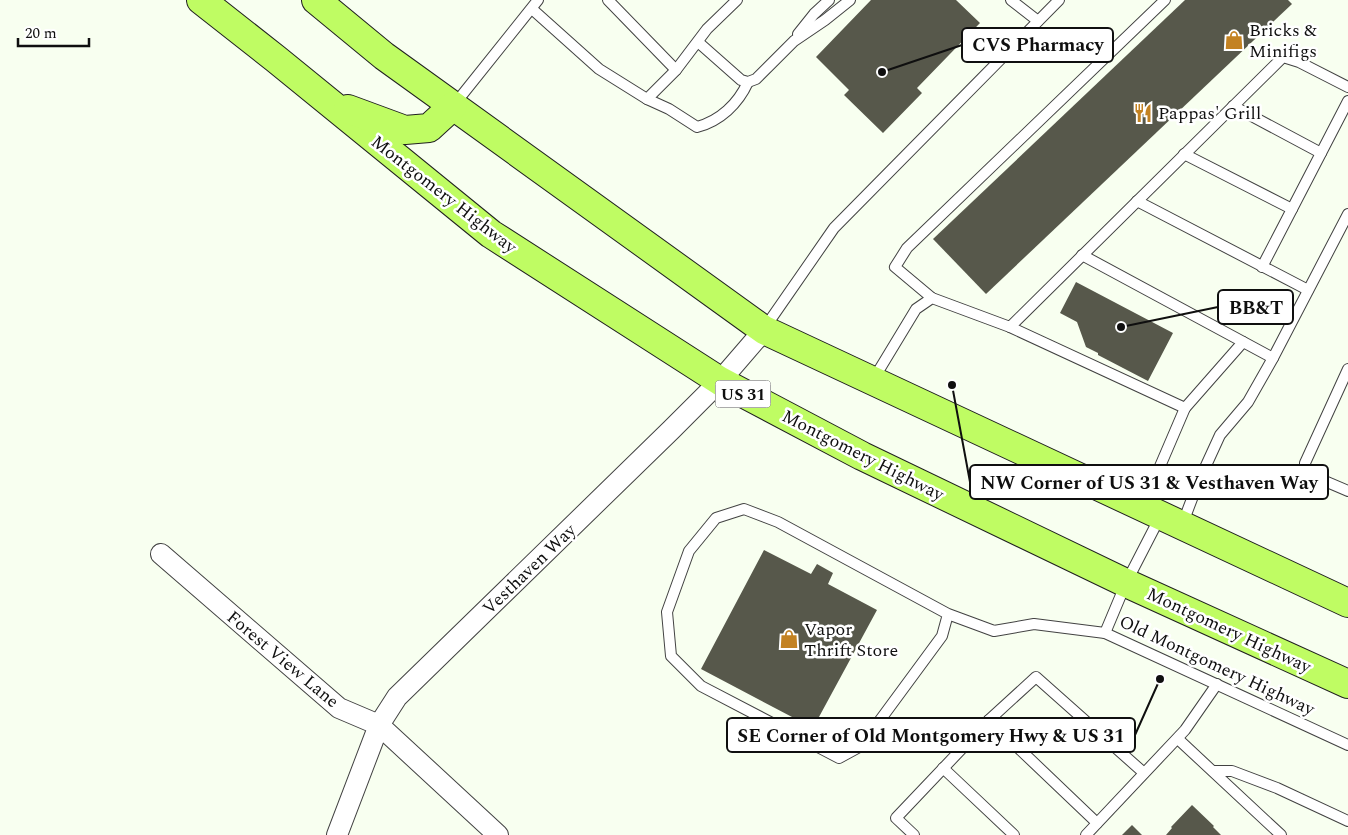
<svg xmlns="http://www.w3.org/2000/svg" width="1348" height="835" font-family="Spectral,serif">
  <rect width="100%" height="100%" fill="#f8fff0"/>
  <g fill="#57584b">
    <path d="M871 0H956L980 23 917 88 922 93 883 133 844 95 849 90 816 57Z"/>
    <path d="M1185 0H1288L1292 4 986 294 933 239Z"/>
    <path d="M1076 282 1173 333 1148 381 1098 355V353L1086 347 1077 322 1060 313Z"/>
    <path d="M764 550 811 574 817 564 833 573 828 584 877 610 813 728 701 669Z"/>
    <path d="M1192 805 1214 826 1213 827 1221 835H1166L1172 828 1171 827Z"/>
    <path d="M1132 825 1142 835H1122Z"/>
  </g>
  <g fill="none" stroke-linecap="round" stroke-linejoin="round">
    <g stroke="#424242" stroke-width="12">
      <g id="service">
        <path d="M608 0 676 70"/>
        <path d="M1011 0 1038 21"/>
        <path d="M532 9 599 69 647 99 676 70 707 29 737 0"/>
        <path d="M798 34 814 14 829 0"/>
        <path d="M698 42 741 80 748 82 756 79 794 41 825 20 850 0"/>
        <path d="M647 99 669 109 697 127C720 121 738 104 748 82"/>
        <path d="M454 105 538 0"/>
        <path d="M1233 106 1321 153"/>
        <path d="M1184 154 1292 209"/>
        <path d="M1137 201 1308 290"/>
        <path d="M1082 255 1273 358"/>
        <path d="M1262 267 1348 101"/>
        <path d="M932 298 895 267 907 248 1165 0"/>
        <path d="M1010 327 1185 408 1243 342"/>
        <path d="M764 329 834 228 1059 0"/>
        <path d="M1348 369 1305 463 1306 473 1348 491"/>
        <path d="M873 380 916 309 932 298 1010 327 1283 57 1299 62 1348 87"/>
        <path d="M1143 506 1185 408"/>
        <path d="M1182 525 1198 483 1220 435 1248 402 1273 358 1348 214"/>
        <path d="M948 614 778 522 744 509 716 518 689 551 667 612 671 656 701 686 839 758 861 746 942 636 948 614 994 631 1034 624 1105 633 1348 745"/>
        <path d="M1105 633 1126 583 1160 517"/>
        <path d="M989 720 1097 823"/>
        <path d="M1178 739 1281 835"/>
        <path d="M943 768 1014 835"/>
        <path d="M1213 771H1232L1277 788 1348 821"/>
        <path d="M914 835 896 818 989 720 1036 677 1144 773"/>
        <path d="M1086 835 1185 730 1217 684"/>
      </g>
    </g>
    <g stroke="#424242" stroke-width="22">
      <g id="minor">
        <path d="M161 554 339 708 379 725 498 835"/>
        <path d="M337 835 379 725 397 697 671 430 720 381 764 330"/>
      </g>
    </g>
    <g stroke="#202020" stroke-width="30">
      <g id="primary">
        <path d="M201 0 276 59 491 234 720 381 862 456 1126 583 1348 684"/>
        <path d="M316 0 384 56 764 330 1348 603"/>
        <path d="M348 109 405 130 429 128 453 106"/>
      </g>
    </g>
    <use href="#service" stroke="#fff" stroke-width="10"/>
    <use href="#minor" stroke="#fff" stroke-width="20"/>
    <use href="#primary" stroke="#bffc63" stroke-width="28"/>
  </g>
  <defs>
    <g id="shop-bare" transform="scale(1.5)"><path d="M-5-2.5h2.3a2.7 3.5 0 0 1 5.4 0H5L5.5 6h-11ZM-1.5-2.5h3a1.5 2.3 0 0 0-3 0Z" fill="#c38222" stroke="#fff" stroke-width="2.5" paint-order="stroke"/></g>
    <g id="restaurant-bare" transform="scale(1.5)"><path d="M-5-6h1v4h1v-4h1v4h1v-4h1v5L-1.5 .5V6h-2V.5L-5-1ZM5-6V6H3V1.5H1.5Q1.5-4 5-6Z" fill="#c38222" stroke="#fff" stroke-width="2.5" paint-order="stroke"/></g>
  </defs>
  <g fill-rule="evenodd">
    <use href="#shop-bare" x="1234" y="40"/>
    <use href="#restaurant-bare" x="1143" y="113"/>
    <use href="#shop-bare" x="789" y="639"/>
  </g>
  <g text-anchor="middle" stroke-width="5" stroke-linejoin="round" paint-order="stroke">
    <rect fill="#fff" stroke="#575757" stroke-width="1" x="715.5" y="380.5" width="55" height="27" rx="4"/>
    <g font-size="16" font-weight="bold" fill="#0f0f0f">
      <text x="743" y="400">US 31</text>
    </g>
    <g font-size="18" fill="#0f0f0f" stroke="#fff" text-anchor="start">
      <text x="1249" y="36">Bricks &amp;<tspan x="1249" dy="21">Minifigs</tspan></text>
      <text x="1158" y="119">Pappas' Grill</text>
      <text x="804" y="635">Vapor<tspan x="804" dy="21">Thrift Store</tspan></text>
    </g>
    <g font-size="18" fill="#0f0f0f" stroke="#fff">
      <text transform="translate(444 194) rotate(38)" y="6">Montgomery Highway</text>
      <text transform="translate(863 455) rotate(27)" y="6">Montgomery Highway</text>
      <text transform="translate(529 569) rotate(-44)" y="6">Vesthaven Way</text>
      <text transform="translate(1229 630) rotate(25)" y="6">Montgomery Highway</text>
      <text transform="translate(283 659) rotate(40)" y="6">Forest View Lane</text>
      <text transform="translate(1217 665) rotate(25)" y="6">Old Montgomery Highway</text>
    </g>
  </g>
  <path fill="none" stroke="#0f0f0f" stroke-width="2" d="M882 72L962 45M1121 327L1218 307M952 385L970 482M1160 679L1135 735"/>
  <g fill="#0f0f0f" stroke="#fff" stroke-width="2">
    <circle cx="882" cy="72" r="5"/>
    <circle cx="1121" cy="327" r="5"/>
    <circle cx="952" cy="385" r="5"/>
    <circle cx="1160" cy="679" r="5"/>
  </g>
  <g fill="#fff" stroke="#0f0f0f" stroke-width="2">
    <rect x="962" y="28" width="151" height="34" rx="5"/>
    <rect x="1218" y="290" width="75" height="34" rx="5"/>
    <rect x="970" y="465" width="358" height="34" rx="5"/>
    <rect x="727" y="718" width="408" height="34" rx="5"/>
  </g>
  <g font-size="19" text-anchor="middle" font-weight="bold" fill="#0f0f0f">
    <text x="1038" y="51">CVS Pharmacy</text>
    <text x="1256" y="314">BB&amp;T</text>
    <text x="1149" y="489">NW Corner of US 31 &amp; Vesthaven Way</text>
    <text x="931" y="742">SE Corner of Old Montgomery Hwy &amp; US 31</text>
  </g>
  <path d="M18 38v8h71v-8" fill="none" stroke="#0f0f0f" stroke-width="2.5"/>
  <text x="25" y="38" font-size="15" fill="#0f0f0f" stroke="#ffffff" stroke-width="4" paint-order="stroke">20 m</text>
</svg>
